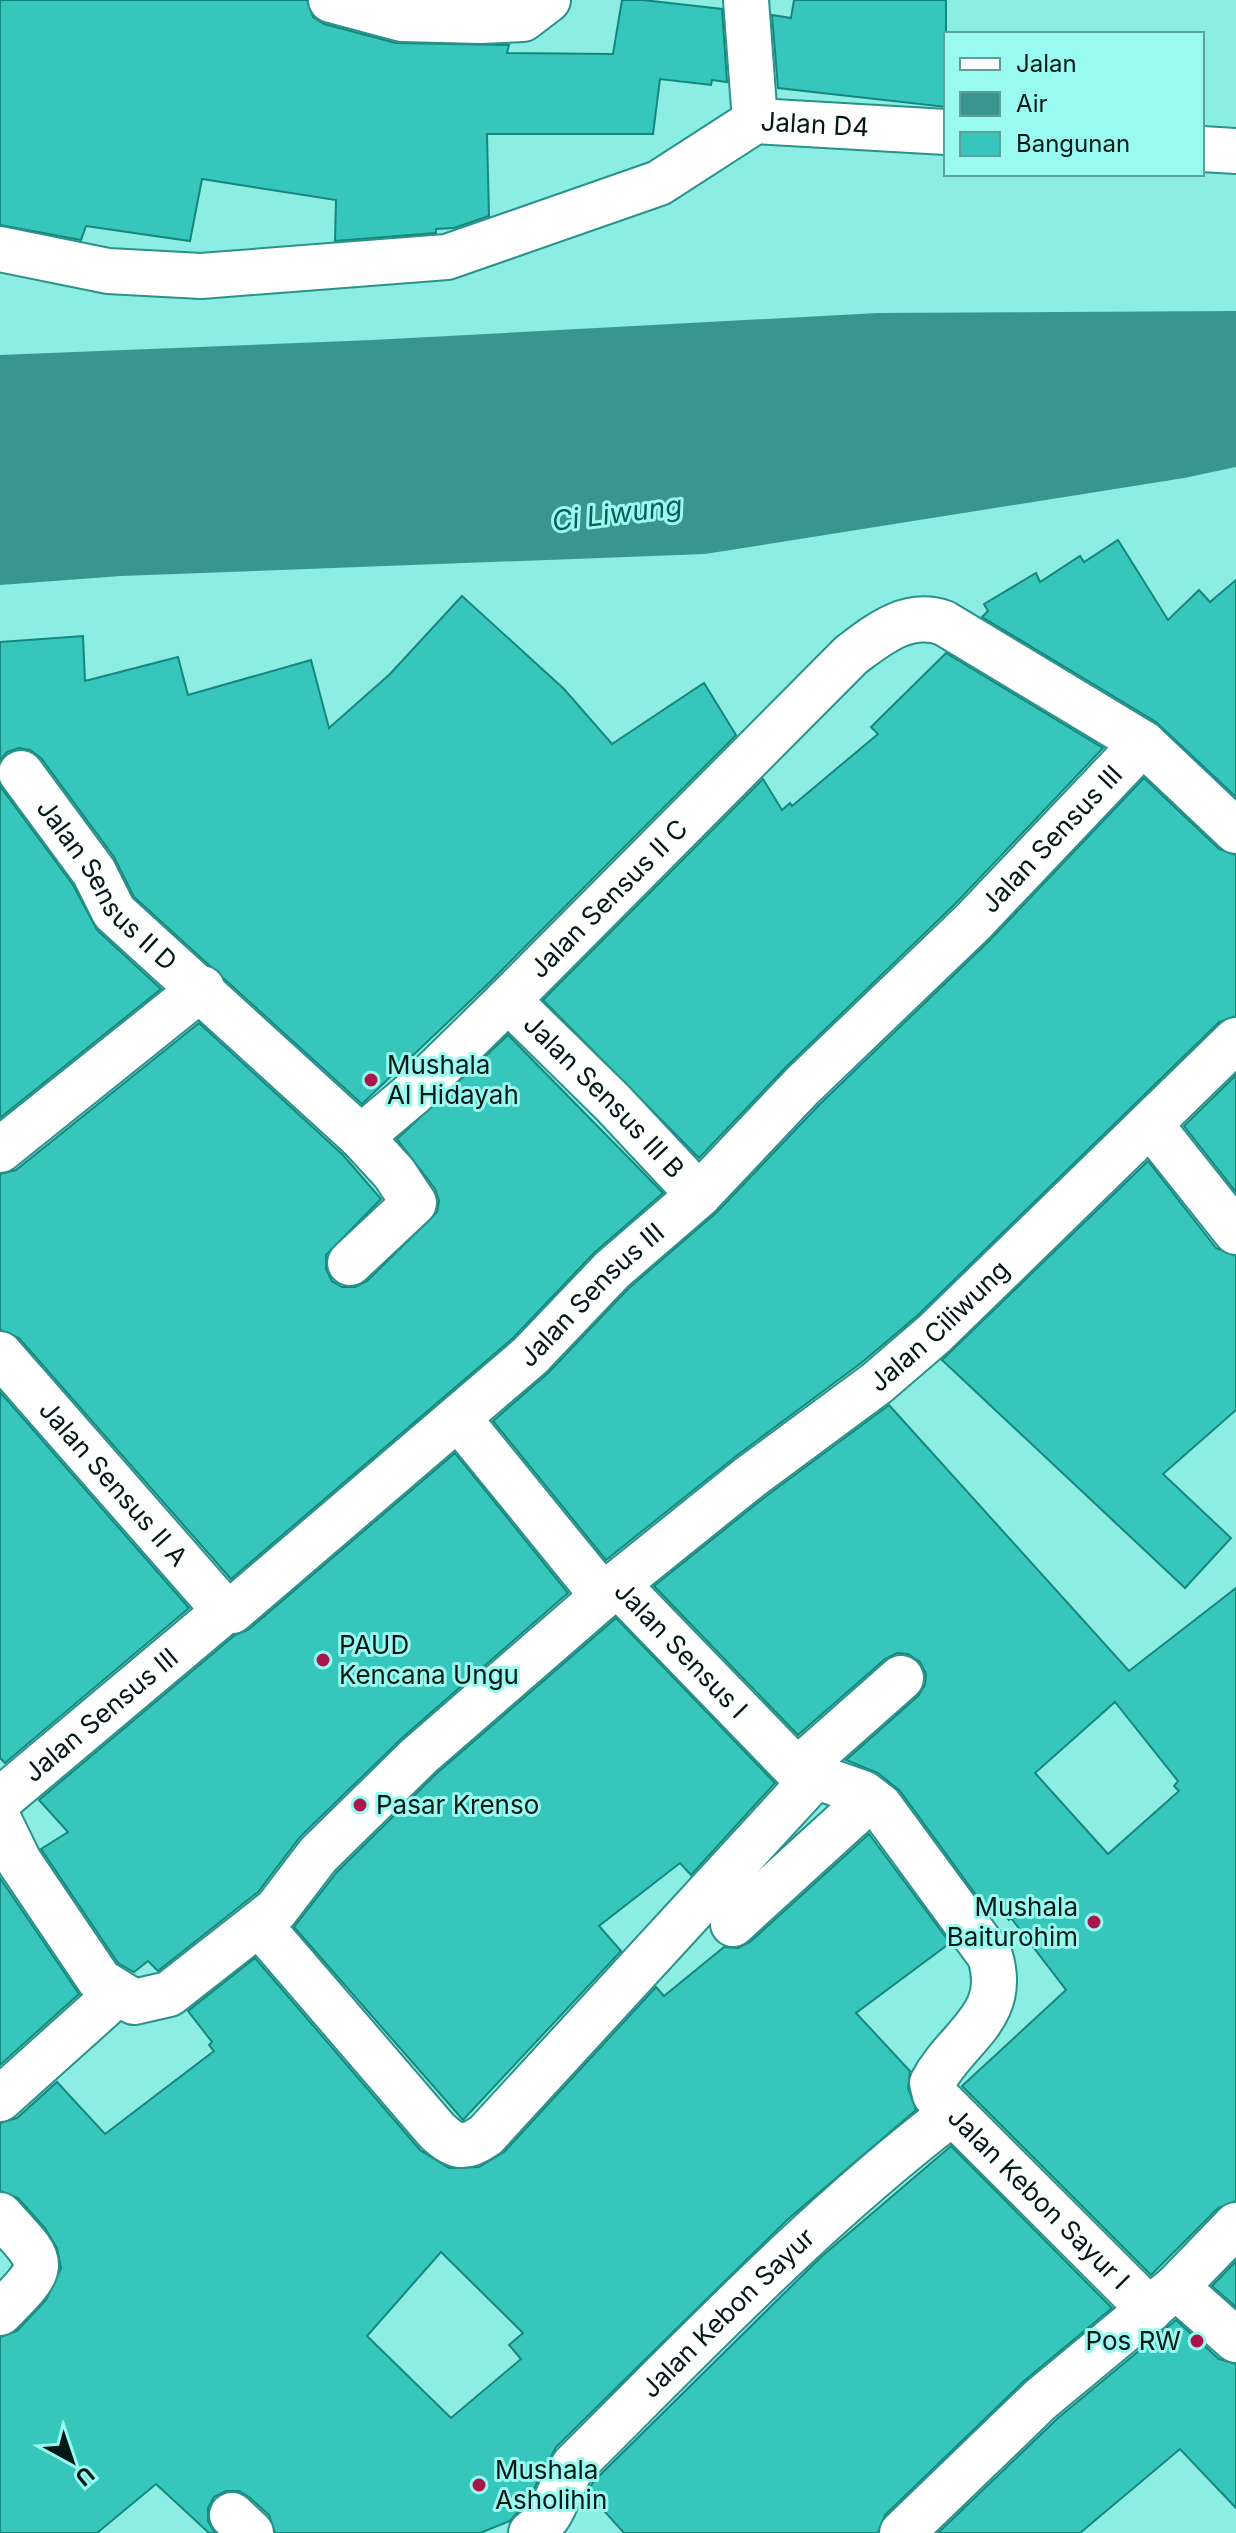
<svg xmlns="http://www.w3.org/2000/svg" width="1236" height="2533" font-family="Inter,sans-serif">
  <rect width="100%" height="100%" fill="#8cede3"/>
  <path fill="#38968e" d="M1236 311V467L1184 478 705 554 121 576 0 585V355L372 340 878 313Z"/>
  <g fill="#37c6bb" stroke="#15867e" stroke-width="2" fill-rule="evenodd">
    <path d="M0 0H307L313 17 324 24 396 43 509 45 507 53 613 54 622 0H643L722 9 727 82 712 80 711 85 660 79 653 134H487L489 216 454 228 436 229V233L335 241 336 200 202 179 190 241 86 226 81 240 0 225Z"/>
    <path d="M794 0H946V107L778 88 772 15 791 18Z"/>
    <path d="M1118 540 1168 620 1199 590 1210 602 1236 580V797L1156 722 982 617 988 611 984 604 1036 573 1040 582 1080 556 1084 562Z"/>
    <path d="M462 596 564 689 612 744 704 683 736 735 490 982 362 1104 134 897 114 857 41 758 30 750 19 748 7 752 0 760V642L83 636 85 681 178 657 188 695 311 660 329 728 390 674Z"/>
    <path d="M946 653 1103 748 955 904 785 1068 699 1158 543 1000 763 779 782 810 790 803 792 806 878 734 871 727Z"/>
    <path d="M1144 778 1219 849 1236 855V1016L1219 1022 917 1316 861 1363 735 1457 606 1560 493 1421 548 1373 629 1288 717 1212 820 1104 990 940Z"/>
    <path d="M0 786 73 885 97 930 161 989 0 1118Z"/>
    <path d="M199 1023 343 1155 381 1199 326 1255V1269L332 1281 342 1287H355L367 1281 437 1212 439 1201 435 1189 397 1139 508 1035 663 1193 594 1253 513 1338 231 1579 19 1338 0 1330V1174L16 1170Z"/>
    <path d="M1236 1075V1192L1184 1126Z"/>
    <path d="M1148 1161 1216 1248 1236 1256V1410L1163 1474 1231 1538 1185 1588 942 1360Z"/>
    <path d="M0 1392 189 1608 5 1763 0 1758Z"/>
    <path d="M889 1405 1129 1671 1236 1588V2201L1218 2208 1151 2275 962 2086 1066 1990 1011 1918 1009 1920 998 1907 990 1914 900 1791 878 1773 846 1760 918 1696 925 1685 926 1674 920 1662 908 1654 897 1653 885 1659 798 1735 654 1586 765 1497ZM1115 1702 1178 1781 1174 1786 1179 1791 1108 1854 1035 1773Z"/>
    <path d="M455 1453 568 1593 402 1738 300 1837 258 1892 158 1971 148 1961 134 1972 118 1963 41 1849 68 1832 39 1800 235 1635 248 1630Z"/>
    <path d="M616 1618 775 1783 691 1875 680 1863 599 1926 621 1951 463 2120 294 1927 337 1872 436 1774Z"/>
    <path d="M869 1834 950 1943 856 2013 910 2071 908 2088 916 2110 787 2220 556 2447 527 2502 510 2521 480 2533H275L269 2515 249 2497 239 2491H226L214 2497 208 2508V2521L215 2533H209L156 2484 97 2533H0V2337L17 2331 46 2300 61 2268 57 2248 45 2228 18 2198 0 2191V2123L17 2118 57 2082 105 2134 214 2051 209 2045 212 2042 188 2011 255 1958 420 2150 449 2168 479 2167 504 2152 656 1987 664 1996 724 1947 738 1948 750 1942ZM441 2252 523 2333 509 2345 521 2359 451 2418 367 2336Z"/>
    <path d="M0 1878 79 1994 0 2065Z"/>
    <path d="M951 2146 1112 2308 1024 2381 885 2515 878 2533H624L587 2492 594 2481 821 2257Z"/>
    <path d="M1236 2261V2307L1212 2286Z"/>
    <path d="M1176 2320 1219 2359 1236 2364V2508L1180 2449 1080 2533H938L1058 2418Z"/>
  </g>
  <g fill="none" stroke-linecap="round" stroke-linejoin="round">
    <g stroke="#29928a" stroke-width="48">
      <g id="minor">
        <path d="M331 0 402 19 481 21 523 19 548 0"/>
        <path d="M746 0 755 121"/>
        <path id="s1" d="M755 121 946 132"/>
        <path d="M1202 149 1236 151"/>
        <path d="M0 249 108 271 201 276 447 257 659 183 755 121"/>
        <path id="s2" d="M21 773 94 872 114 912 361 1137 394 1173 414 1203 350 1263"/>
        <path id="s3" d="M508 1000 613 1103 699 1195"/>
        <path d="M1150 1124 1236 1232"/>
        <path id="s4" d="M361 1137 412 1094 508 1000 851 655C879 634 908 610 944 623L1143 743 1236 831"/>
        <path d="M0 1150 202 988"/>
        <path id="s5" d="M0 1354 225 1611"/>
        <path d="M459 1419 603 1596"/>
        <path id="s6" d="M617 1584 797 1770 863 1793 880 1806 990 1956C1009 2017 957 2036 932 2083L935 2095 1150 2310"/>
        <path d="M797 1770 901 1678"/>
        <path id="s7" d="M0 1800 225 1611H232L530 1356 612 1270 699 1195 802 1086 973 922 1143 743"/>
        <path id="s8" d="M0 1822 19 1861 100 1981 134 2002 169 1994 276 1910 318 1855 419 1756 617 1584 750 1477 877 1383 934 1334 1236 1040"/>
        <path d="M259 1924 437 2131C455 2148 465 2150 486 2135L814 1778"/>
        <path d="M733 1924 870 1799"/>
        <path d="M0 2099 118 1993"/>
        <path d="M0 2215C46 2265 50 2263 0 2313"/>
        <path d="M1176 2287 1236 2340"/>
        <path d="M232 2515 251 2533"/>
        <path id="s9" d="M531 2533C560 2512 555 2491 574 2465 696 2344 815 2218 951 2114"/>
        <path d="M902 2533 1041 2399 1176 2287 1236 2225"/>
      </g>
    </g>
    <use href="#minor" stroke="#fff" stroke-width="44"/>
  </g>
  <g fill="#aa164c" stroke="#99faf0" stroke-width="3">
    <circle cx="371" cy="1080" r="8"/>
    <circle cx="323" cy="1660" r="8"/>
    <circle cx="360" cy="1805" r="8"/>
    <circle cx="1094" cy="1922" r="8"/>
    <circle cx="1197" cy="2341" r="8"/>
    <circle cx="479" cy="2485" r="8"/>
  </g>
  <g text-anchor="middle" stroke-width="6" stroke-linejoin="round" paint-order="stroke">
    <g font-size="26" fill="#001917" stroke="#99faf0">
      <text dy="9" stroke="none"><textPath href="#s1" startOffset="60">Jalan D4</textPath></text>
      <text dy="9" stroke="none"><textPath href="#s7" startOffset="1428">Jalan Sensus III</textPath></text>
      <text dy="9" stroke="none"><textPath href="#s2" startOffset="142">Jalan Sensus II D</textPath></text>
      <text dy="9" stroke="none"><textPath href="#s4" startOffset="344">Jalan Sensus II C</textPath></text>
      <text dy="9" stroke="none"><textPath href="#s3" startOffset="136">Jalan Sensus III B</textPath></text>
      <text dy="9" stroke="none"><textPath href="#s7" startOffset="780">Jalan Sensus III</textPath></text>
      <text dy="9" stroke="none"><textPath href="#s8" startOffset="1286">Jalan Ciliwung</textPath></text>
      <text dy="9" stroke="none"><textPath href="#s5" startOffset="172">Jalan Sensus II A</textPath></text>
      <text dy="9" stroke="none"><textPath href="#s6" startOffset="92">Jalan Sensus I</textPath></text>
      <text dy="9" stroke="none"><textPath href="#s7" startOffset="132">Jalan Sensus III</textPath></text>
      <text dy="9" stroke="none"><textPath href="#s6" startOffset="842">Jalan Kebon Sayur I</textPath></text>
      <text dy="9" stroke="none"><textPath href="#s9" startOffset="298">Jalan Kebon Sayur</textPath></text>
    </g>
    <g font-size="26" fill="#001917" stroke="#99faf0" text-anchor="start">
      <text x="387" y="1074">Mushala<tspan x="387" dy="30">Al Hidayah</tspan></text>
      <text x="339" y="1654">PAUD<tspan x="339" dy="30">Kencana Ungu</tspan></text>
      <text x="376" y="1814">Pasar Krenso</text>
      <text x="1078" y="1916" text-anchor="end">Mushala<tspan x="1078" dy="30">Baiturohim</tspan></text>
      <text x="1181" y="2350" text-anchor="end">Pos RW</text>
      <text x="495" y="2479">Mushala<tspan x="495" dy="30">Asholihin</tspan></text>
    </g>
    <g font-size="28" font-style="italic" fill="#0b5b56" stroke="#99faf0">
      <text transform="translate(617 513) rotate(-7)" y="10">Ci Liwung</text>
    </g>
  </g>
  <rect x="944" y="32" width="260" height="144" fill="#99faf0" stroke="#5ca099" stroke-width="2"/>
  <rect x="960" y="58" width="40" height="12" fill="#ffffff" stroke="#5ca099" stroke-width="2"/>
  <text x="1016" y="72" font-size="24" fill="#001917">Jalan</text>
  <rect x="960" y="92" width="40" height="24" fill="#38968e" stroke="#5ca099" stroke-width="2"/>
  <text x="1016" y="112" font-size="24" fill="#001917">Air</text>
  <rect x="960" y="132" width="40" height="24" fill="#37c6bb" stroke="#5ca099" stroke-width="2"/>
  <text x="1016" y="152" font-size="24" fill="#001917">Bangunan</text>
  <g transform="translate(72 2461) rotate(140)" stroke="#99faf0" stroke-width="6" paint-order="stroke">
  <path d="M0-6L14 30L0 20L-14 30Z" fill="#001917"/>
  <text y="-12" font-size="22" font-weight="bold" text-anchor="middle" fill="#001917">U</text>
  </g>
</svg>
